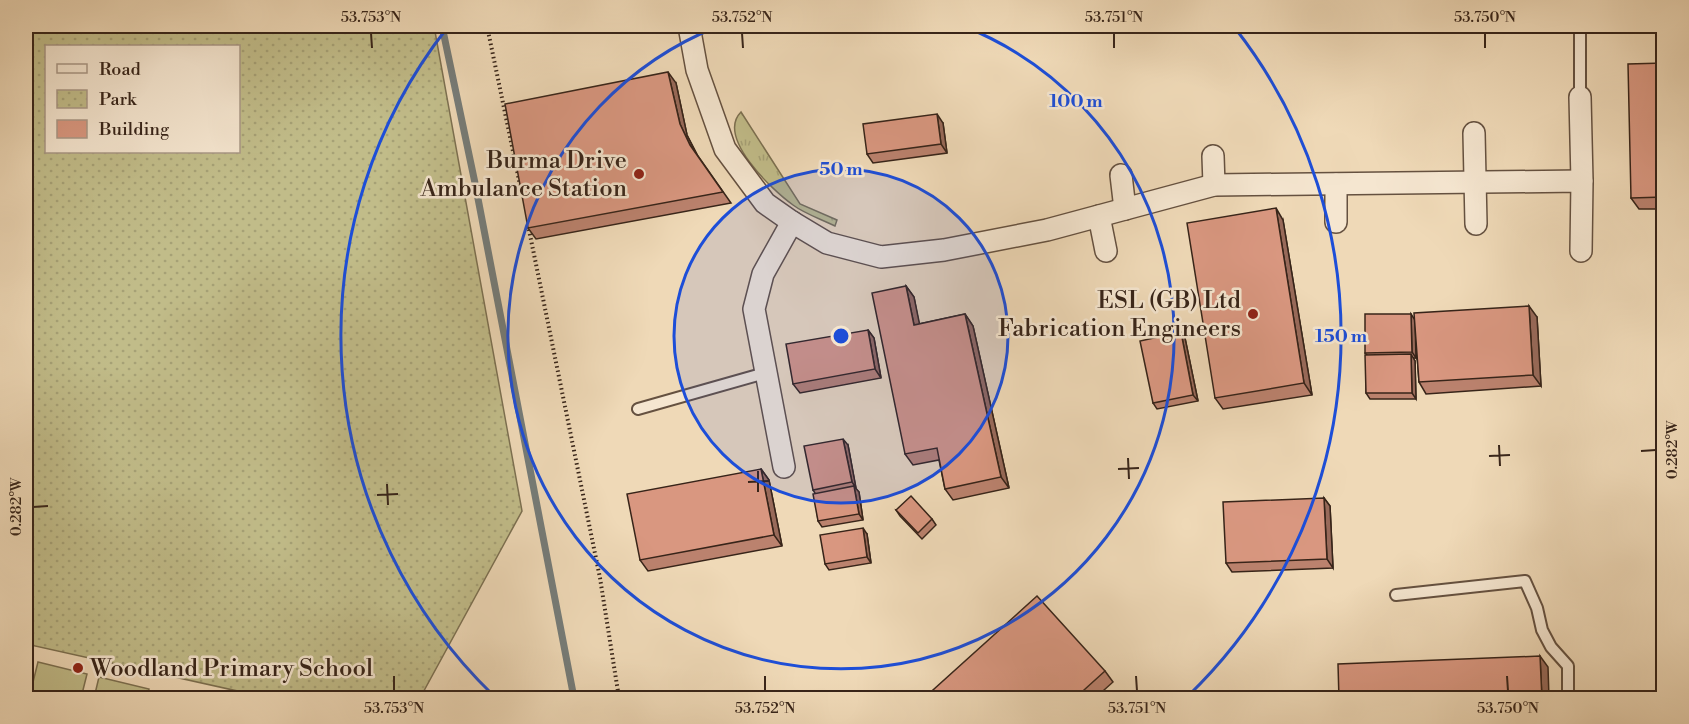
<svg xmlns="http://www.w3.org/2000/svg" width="1689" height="724" font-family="'Libre Bodoni',serif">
  <defs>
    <pattern id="grass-tufts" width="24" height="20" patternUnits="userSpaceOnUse" patternTransform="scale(1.5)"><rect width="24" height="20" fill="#c1bc89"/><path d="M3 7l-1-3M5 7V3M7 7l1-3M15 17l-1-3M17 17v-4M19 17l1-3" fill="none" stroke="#a6a176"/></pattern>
    <pattern id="park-dots" width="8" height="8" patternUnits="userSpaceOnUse" patternTransform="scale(1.5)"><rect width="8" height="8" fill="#c1bc89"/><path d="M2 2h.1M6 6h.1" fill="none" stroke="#a6a176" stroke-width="1.8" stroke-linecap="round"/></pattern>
  </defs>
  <rect width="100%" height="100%" fill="#efd9b7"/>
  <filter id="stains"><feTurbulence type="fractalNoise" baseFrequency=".00333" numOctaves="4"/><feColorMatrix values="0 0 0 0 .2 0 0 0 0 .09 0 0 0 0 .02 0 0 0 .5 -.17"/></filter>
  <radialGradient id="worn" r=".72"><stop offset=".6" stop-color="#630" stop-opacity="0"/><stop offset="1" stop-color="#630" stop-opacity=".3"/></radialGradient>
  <path fill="url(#grass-tufts)" stroke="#7c7051" stroke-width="1.5" d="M741 112 800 204 837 220 835 226C821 219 805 214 793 205 772 190 716 137 741 112Z"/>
  <path fill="url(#park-dots)" stroke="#7c7051" stroke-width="1.5" fill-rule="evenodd" d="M26 26H434L522 511 420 698H269L26 644ZM46 46H238V152H46Z"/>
  <g fill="#c1bc89" stroke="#7c7051" stroke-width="1.5">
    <path d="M38 662 87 674 81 698H29Z"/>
    <path d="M99 677 149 689 147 698H94Z"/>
  </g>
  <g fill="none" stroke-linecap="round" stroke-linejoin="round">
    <path stroke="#757c79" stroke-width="7" d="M442 26 475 183 574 698"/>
    <g stroke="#655140" stroke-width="14">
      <g id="lane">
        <path d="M1580 26V97"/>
        <path d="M638 409 765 373"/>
        <path d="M1396 595 1525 581 1537 608 1542 630 1551 647 1568 666V698"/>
      </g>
    </g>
    <g stroke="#655140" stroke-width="24">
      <g id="street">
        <path d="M689 26 697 70 725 149 765 203 792 222 827 243 881 257 944 250 1047 230 1214 185 1582 181 1581 251"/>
        <path d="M1580 97 1582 181"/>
        <path d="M1474 133 1476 224"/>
        <path d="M1213 156 1214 185"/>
        <path d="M1121 175 1125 209"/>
        <path d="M1099 216 1106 251"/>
        <path d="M1336 222V184"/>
        <path d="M784 467 754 309 763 274 792 222"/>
      </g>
    </g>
    <g stroke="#372419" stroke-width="4" stroke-dasharray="1.5 3" stroke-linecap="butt">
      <path d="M487 26 520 185"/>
      <path d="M528 225 600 578 619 698"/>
    </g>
    <use href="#lane" stroke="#f5e6d0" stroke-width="10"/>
    <use href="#street" stroke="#f5e6d0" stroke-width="21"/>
  </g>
  <g fill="#bb826e" stroke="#372419" stroke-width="1.5">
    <path d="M1664 63V209H1639L1631 198Z"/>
    <path d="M676 83 687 135 698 156 731 203 536 239 528 228Z"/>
    <path d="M943 123 947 153 873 163 867 154Z"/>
    <path d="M1283 220 1312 395 1223 409 1215 398Z"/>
    <path d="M906 286 914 297 919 324 965 314 973 326 1009 488 953 500 945 489 939 460 913 465 905 454Z"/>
    <path d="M1537 317 1541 386 1426 394 1419 382 1415 327 1416 358H1413L1415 361 1416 399H1370L1366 393 1367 355 1365 353 1415 319Z"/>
    <path d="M868 330 874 338 881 378 800 393 793 384Z"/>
    <path d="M1185 338 1198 401 1157 409 1153 403Z"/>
    <path d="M848 445 856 489 859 492 863 520 822 527 818 521 815 493 813 490Z"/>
    <path d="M761 469 769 480 782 546 648 571 640 560Z"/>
    <path d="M1324 498 1330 506 1333 568 1232 572 1226 563Z"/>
    <path d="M896 510 932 519 936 525 922 539 900 516Z"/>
    <path d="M867 534 871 563 829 570 825 564Z"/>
    <path d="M1105 671 1113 682 1094 699H923Z"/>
  </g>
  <g fill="#986a5a" stroke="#372419" stroke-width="1.5">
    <path d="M668 72 676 83 687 135 698 157 690 145 680 124Z"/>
    <path d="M937 114 943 123 947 153 941 144Z"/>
    <path d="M1276 208 1283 220 1312 395 1304 383Z"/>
    <path d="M906 286 914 297 922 336 914 325Z"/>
    <path d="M1529 306 1537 317 1541 386 1533 375Z"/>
    <path d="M965 314 973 326 1009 488 1001 477Z"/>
    <path d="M1411 314 1415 320 1416 358 1412 352Z"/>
    <path d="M868 330 874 338 881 378 875 369Z"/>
    <path d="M1181 332 1185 338 1198 401 1193 395Z"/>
    <path d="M1411 354 1415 361 1416 399 1412 393Z"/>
    <path d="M843 439 848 445 856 488 852 482Z"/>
    <path d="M761 469 769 480 782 546 774 535Z"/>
    <path d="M854 486 859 492 863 520 859 514Z"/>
    <path d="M1324 498 1330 506 1333 568 1327 559Z"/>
    <path d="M863 528 867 534 871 563 867 557Z"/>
    <path d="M1540 656 1548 667 1549 699H1542Z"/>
  </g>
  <g fill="#d99780" stroke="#372419" stroke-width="1.5">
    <path d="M1664 63V197L1631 198 1628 64Z"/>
    <path d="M668 72 680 124 690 145 723 192 528 228 505 104Z"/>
    <path d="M937 114 941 144 867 154 863 124Z"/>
    <path d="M1276 208 1304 383 1215 398 1187 223Z"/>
    <path d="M906 286 914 325 965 314 1001 477 945 489 937 448 905 454 872 293Z"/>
    <path d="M1529 306 1533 375 1419 382 1414 313Z"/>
    <path d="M1365 314H1411L1412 352 1365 353Z"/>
    <path d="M868 330 875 369 793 384 786 344Z"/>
    <path d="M1181 332 1193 395 1153 403 1140 341Z"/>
    <path d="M1411 354 1412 393H1366L1365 355Z"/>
    <path d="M843 439 852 482 813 490 804 446Z"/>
    <path d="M761 469 774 535 640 560 627 494Z"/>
    <path d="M854 486 859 514 818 521 813 494Z"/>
    <path d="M911 496 932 519 918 533 896 510Z"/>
    <path d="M1324 498 1327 559 1226 563 1223 502Z"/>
    <path d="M863 528 867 557 825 564 820 535Z"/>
    <path d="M1037 596 1105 671 1074 699H923Z"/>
    <path d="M1540 656 1542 699H1339L1338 664Z"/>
  </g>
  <path fill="none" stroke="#372419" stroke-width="2" d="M371 33 372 48M742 33 743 48M1114 33V48M1485 33V48M1499 445 1500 466M1641 451 1656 450M1489 456 1510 455M1128 458 1129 479M1118 469 1139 468M758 471V492M748 482 769 481M387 484 388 505M377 495 398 494M33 507 48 506M394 676V691M765 676V691M1136 676 1137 691M1507 676 1508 691"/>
  <circle cx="841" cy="336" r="167" fill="#1d4ed8" fill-opacity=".12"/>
  <g fill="none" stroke="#1d4ed8" stroke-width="3">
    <circle cx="841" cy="336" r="167"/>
    <path d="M963 26A333 333 0 1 1 719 26"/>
    <path d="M494 696A500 500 0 0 1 447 28M1235 28A500 500 0 0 1 1188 696"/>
  </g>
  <g fill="#8f2418" stroke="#f5e6d0" stroke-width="2">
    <circle cx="639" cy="174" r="6"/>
    <circle cx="1253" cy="314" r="6"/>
    <circle cx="78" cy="668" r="6"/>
  </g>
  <g text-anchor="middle" stroke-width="5" stroke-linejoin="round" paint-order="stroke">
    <g font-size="24" fill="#372419" stroke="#f5e6d0" text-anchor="end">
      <text x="627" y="168">Burma Drive<tspan x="627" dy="28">Ambulance Station</tspan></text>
      <text x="1241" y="308">ESL (GB) Ltd<tspan x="1241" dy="28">Fabrication Engineers</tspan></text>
      <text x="90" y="676" text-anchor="start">Woodland Primary School</text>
    </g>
  </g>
  <circle cx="841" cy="336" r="9" fill="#1d4ed8" stroke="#f5e6d0" stroke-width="3"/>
  <g font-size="18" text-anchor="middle" font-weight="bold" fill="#1d4ed8" stroke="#f5e6d0" stroke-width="5" stroke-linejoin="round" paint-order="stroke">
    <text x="1076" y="107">100 m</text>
    <text x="841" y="175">50 m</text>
    <text x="1341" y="342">150 m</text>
  </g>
  <rect width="1689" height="724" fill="none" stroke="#efd9b7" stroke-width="66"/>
  <rect x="45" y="45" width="195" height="108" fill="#f5e6d0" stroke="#a99887" stroke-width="1.5"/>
  <rect x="57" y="64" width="30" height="9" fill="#f5e6d0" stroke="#a99887" stroke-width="1.5"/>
  <text x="99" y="75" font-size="18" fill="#372419">Road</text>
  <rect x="57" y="90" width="30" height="18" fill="url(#park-dots)" stroke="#a99887" stroke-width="1.5"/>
  <text x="99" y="105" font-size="18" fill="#372419">Park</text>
  <rect x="57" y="120" width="30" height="18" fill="#d99780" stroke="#a99887" stroke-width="1.5"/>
  <text x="99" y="135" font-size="18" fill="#372419">Building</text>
  <rect x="33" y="33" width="1623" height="658" fill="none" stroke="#372419" stroke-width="2"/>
  <g font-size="15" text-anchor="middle" fill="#372419">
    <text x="371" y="22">53.753°N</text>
    <text x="742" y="22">53.752°N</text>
    <text x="1114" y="22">53.751°N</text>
    <text x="1485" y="22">53.750°N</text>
    <text transform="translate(1672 450) rotate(-90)" y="5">0.282°W</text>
    <text transform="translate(16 507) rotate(-90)" y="5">0.282°W</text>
    <text x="394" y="713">53.753°N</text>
    <text x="765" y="713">53.752°N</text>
    <text x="1137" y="713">53.751°N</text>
    <text x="1508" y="713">53.750°N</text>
  </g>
  <rect width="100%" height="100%" filter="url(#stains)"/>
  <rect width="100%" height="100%" fill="url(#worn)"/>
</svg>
